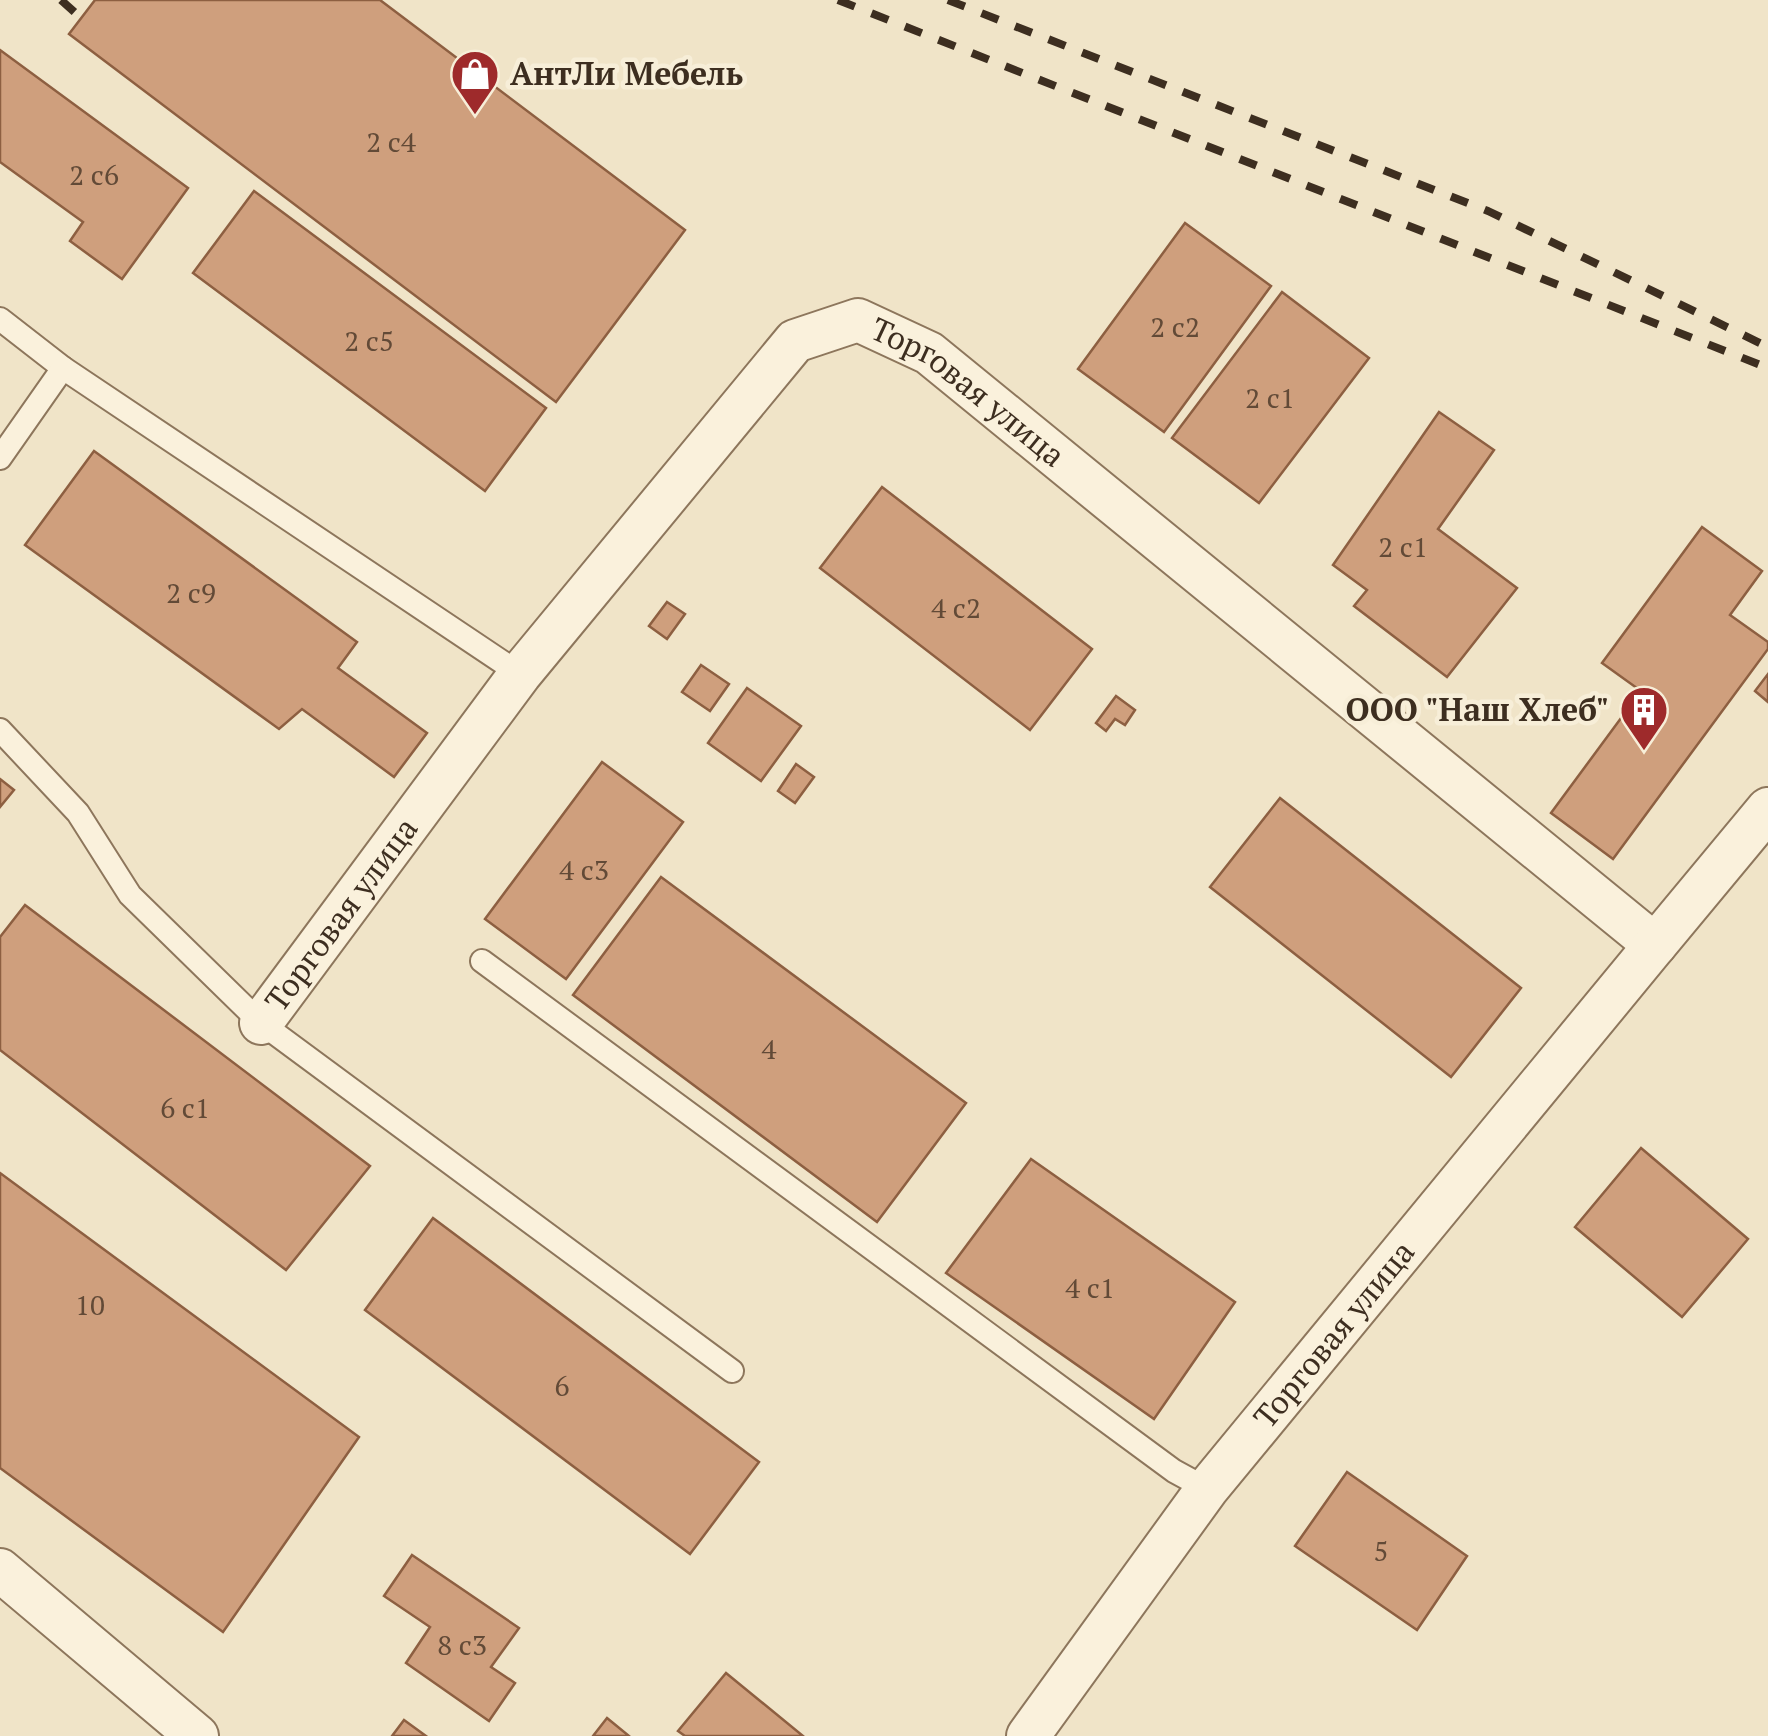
<svg xmlns="http://www.w3.org/2000/svg" width="1768" height="1736" font-family="'PT Serif',serif">
  <rect width="100%" height="100%" fill="#f0e4c8"/>
  <g fill="#cf9f7d" stroke="#8d5f41" stroke-width="2.5">
    <path d="M95 0H380L685 230 556 402 69 34Z"/>
    <path d="M0 50 188 188 122 279 70 241 83 222 0 162Z"/>
    <path d="M254 191 546 408 485 491 193 273Z"/>
    <path d="M1185 223 1271 286 1164 432 1078 369Z"/>
    <path d="M1282 292 1369 358 1259 503 1172 438Z"/>
    <path d="M1439 412 1494 450 1438 529 1517 588 1447 677 1354 606 1367 590 1333 565Z"/>
    <path d="M94 451 357 642 338 668 427 733 394 777 302 709 279 729 25 545Z"/>
    <path d="M882 487 1092 649 1030 730 820 568Z"/>
    <path d="M1702 527 1762 571 1730 615 1768 642V649L1613 859 1551 813 1641 691 1602 663Z"/>
    <path d="M667 602 685 614 667 639 649 626Z"/>
    <path d="M701 665 729 684 710 711 682 692Z"/>
    <path d="M1768 674V702L1755 691Z"/>
    <path d="M747 688 801 726 761 781 708 743Z"/>
    <path d="M1116 696 1135 710 1125 725 1115 719 1106 731 1096 723Z"/>
    <path d="M602 762 683 822 566 979 485 919Z"/>
    <path d="M796 764 814 777 795 803 778 791Z"/>
    <path d="M0 779 14 790 0 807Z"/>
    <path d="M1280 798 1521 988 1451 1077 1210 887Z"/>
    <path d="M661 877 966 1103 877 1222 573 995Z"/>
    <path d="M25 905 370 1166 286 1270 0 1050V937Z"/>
    <path d="M1641 1148 1748 1239 1682 1317 1575 1227Z"/>
    <path d="M1031 1159 1235 1302 1154 1419 946 1273Z"/>
    <path d="M0 1173 359 1437 223 1632 0 1468Z"/>
    <path d="M433 1218 759 1462 690 1554 365 1310Z"/>
    <path d="M1347 1472 1467 1556 1417 1630 1295 1546Z"/>
    <path d="M412 1555 519 1628 491 1667 515 1683 489 1721 406 1663 430 1627 384 1596Z"/>
    <path d="M726 1673 803 1736H685L678 1731Z"/>
    <path d="M607 1718 629 1736H593Z"/>
    <path d="M404 1720 426 1736H392Z"/>
  </g>
  <g fill="none" stroke-linecap="round" stroke-linejoin="round">
    <g stroke="#8d765c" stroke-width="26">
      <g id="lane">
        <path d="M0 319 63 368 520 674"/>
        <path d="M0 458 63 368"/>
        <path d="M0 730 78 813 130 895 261 1023 732 1371"/>
        <path d="M482 961 1174 1471 1207 1489"/>
      </g>
    </g>
    <g stroke="#8d765c" stroke-width="46">
      <g id="street">
        <path id="s1" d="M261 1023 520 674 795 341 858 320 929 353 1655 945 1768 809"/>
        <path d="M0 1570 197 1736"/>
        <path id="s2" d="M1028 1736 1207 1489 1655 945"/>
      </g>
    </g>
    <use href="#lane" stroke="#faf1dc" stroke-width="22"/>
    <use href="#street" stroke="#faf1dc" stroke-width="42"/>
    <g stroke="#3d2e20" stroke-width="8" stroke-dasharray="18 18" stroke-linecap="butt">
      <path d="M61 0 81 18"/>
      <path d="M838 0 1768 368"/>
      <path d="M948 0 1488 211 1768 347"/>
    </g>
  </g>
  <defs>
    <g id="shop-pin" transform="scale(2.5)"><path d="M0 17L-7.5 6A9.5 9.5 0 1 1 7.5 6Z" fill="#9e2a2b" stroke="#f7eed8"/><path d="M-5-2.5h2.3a2.7 3.5 0 0 1 5.4 0H5L5.5 6h-11ZM-1.5-2.5h3a1.5 2.3 0 0 0-3 0Z" fill="#fff"/></g>
    <g id="building-pin" transform="scale(2.5)"><path d="M0 17L-7.5 6A9.5 9.5 0 1 1 7.5 6Z" fill="#9e2a2b" stroke="#f7eed8"/><path d="M-4-6H4V6H1V3H-1V6H-4ZM-2.5-4.3h1.7v1.8h-1.7ZM.8-4.3h1.7v1.8H.8ZM-2.5-1h1.7V.8h-1.7ZM.8-1h1.7V.8H.8Z" fill="#fff"/></g>
  </defs>
  <g fill-rule="evenodd">
    <use href="#shop-pin" x="475" y="74"/>
    <use href="#building-pin" x="1644" y="710"/>
  </g>
  <g text-anchor="middle" stroke-width="9" stroke-linejoin="round" paint-order="stroke">
    <g font-size="28" fill="#624a37">
      <text x="391" y="152">2 с4</text>
      <text x="94" y="185">2 с6</text>
      <text x="1175" y="337">2 с2</text>
      <text x="369" y="351">2 с5</text>
      <text x="1270" y="408">2 с1</text>
      <text x="1403" y="557">2 с1</text>
      <text x="191" y="603">2 с9</text>
      <text x="956" y="618">4 с2</text>
      <text x="584" y="880">4 с3</text>
      <text x="769" y="1059">4</text>
      <text x="185" y="1118">6 с1</text>
      <text x="1090" y="1298">4 с1</text>
      <text x="90" y="1315">10</text>
      <text x="562" y="1396">6</text>
      <text x="1381" y="1561">5</text>
      <text x="462" y="1655">8 с3</text>
    </g>
    <g font-size="32" font-weight="bold" fill="#3d2e20" stroke="#f7eed8" text-anchor="start">
      <text x="510" y="85">АнтЛи Мебель</text>
      <text x="1609" y="721" text-anchor="end">ООО "Наш Хлеб"</text>
    </g>
    <g font-size="32" fill="#3d2e20" stroke="#f7eed8">
      <text dy="11" stroke="none"><textPath href="#s1" startOffset="1065">Торговая улица</textPath></text>
      <text dy="11" stroke="none"><textPath href="#s1" startOffset="135">Торговая улица</textPath></text>
      <text dy="11" stroke="none"><textPath href="#s2" startOffset="505">Торговая улица</textPath></text>
    </g>
  </g>
</svg>
